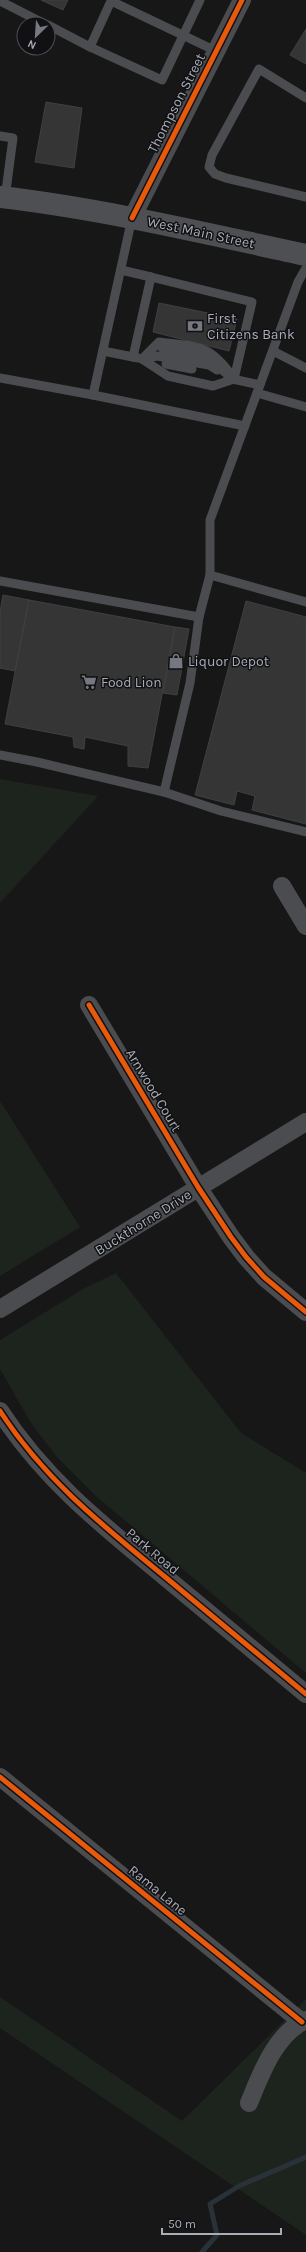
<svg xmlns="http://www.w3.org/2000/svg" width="306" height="2252" font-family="Karla,sans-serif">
  <rect width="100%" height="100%" fill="#171717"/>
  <g fill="#1d241e">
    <path d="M0 779 98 796 0 903Z"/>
    <path d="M0 1101 80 1227 0 1276Z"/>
    <path d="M116 1273 241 1433 306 1473V1673L97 1497 56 1456 31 1423 0 1369V1340L83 1289Z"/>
    <path d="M0 1997 182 2121 306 1999V2235L0 2028Z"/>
  </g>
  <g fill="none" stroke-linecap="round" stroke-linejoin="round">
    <path stroke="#2a3239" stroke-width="5" d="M202 2252 217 2235 210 2204 239 2186 306 2157"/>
  </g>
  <g fill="#353536" stroke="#3f4043">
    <path d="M41 0H68L63 10Z"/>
    <path d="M306 29V64L290 55Z"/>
    <path d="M46 102 82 108 74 168 35 162Z"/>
    <path d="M159 303 237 319 229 351 153 332Z"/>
    <path d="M3 595 29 600 15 671 0 668V612Z"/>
    <path d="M29 600 175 627 148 768 128 766V746L85 737 84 749 74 747 73 737 5 724Z"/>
    <path d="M246 601 306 617V824L252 810 255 796 237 791 234 805 195 795Z"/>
    <path d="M175 627 189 629 177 695 163 693Z"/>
  </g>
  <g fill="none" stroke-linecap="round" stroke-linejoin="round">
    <g stroke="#4b4c50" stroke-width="9">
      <path d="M0 1 45 24"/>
      <path d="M48 25 90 47 111 1 216 51"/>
      <path d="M90 47 162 80 200 0"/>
      <path d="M306 98 259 69 212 155 209 167 215 174 226 178 306 197"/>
      <path d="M0 136 13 138 5 198"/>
      <path d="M121 270 151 277"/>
      <path d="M162 348 207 358 227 374"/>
      <path d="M103 351 138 358"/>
      <path d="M273 351 306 368"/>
      <path d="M133 357 151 277 252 302 234 379"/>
      <path d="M142 359 159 342C199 347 210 344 234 379"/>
      <path d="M142 359 168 376 213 386 234 379"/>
      <path d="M142 359 157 356 209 365 217 370"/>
      <path d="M166 364 192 369"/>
      <path d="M0 378 93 395 132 218"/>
      <path d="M228 378 260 385"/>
      <path d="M257 393 306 407"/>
      <path d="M93 395 245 426"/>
      <path d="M210 575 306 602"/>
      <path d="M0 581 199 617"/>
      <path d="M0 755 37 762 164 792 221 811 306 832"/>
      <path d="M164 792 190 683 199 617 210 575V520L298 282 306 268"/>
    </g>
    <g stroke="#4b4c50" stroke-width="18">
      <path d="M132 218 242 0"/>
      <path d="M282 886 306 926"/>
      <path d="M89 1005 198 1187 231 1237 246 1257 264 1277 306 1312"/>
      <path d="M0 1309 306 1122"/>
      <path d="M0 1411C44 1479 102 1525 164 1576 211 1615 259 1655 306 1694"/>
      <path d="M0 1777 302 2022"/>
      <path d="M249 2103C261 2074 275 2034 306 2020"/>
    </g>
    <path stroke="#4d4f52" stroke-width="22" d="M0 197C103 209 204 233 306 255"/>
    <g stroke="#111113" stroke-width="8">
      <g id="cycleway">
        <path d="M132 218 242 0"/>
        <path d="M89 1005 198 1187 231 1237 246 1257 264 1277 306 1312"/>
        <path d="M0 1411C44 1479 102 1525 164 1576 211 1615 259 1655 306 1694"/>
        <path d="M0 1777 302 2022"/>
      </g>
    </g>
    <use href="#cycleway" stroke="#e8590c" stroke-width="5"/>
  </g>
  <defs>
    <g id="bank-bare" transform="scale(1.2)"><path d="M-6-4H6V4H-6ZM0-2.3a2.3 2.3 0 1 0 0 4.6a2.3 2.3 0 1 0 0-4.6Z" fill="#757880" stroke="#111113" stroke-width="2.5" paint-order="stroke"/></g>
    <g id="shop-bare" transform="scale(1.2)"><path d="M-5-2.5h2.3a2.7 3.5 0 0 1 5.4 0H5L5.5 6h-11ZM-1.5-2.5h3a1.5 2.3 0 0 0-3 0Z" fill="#757880" stroke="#111113" stroke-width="2.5" paint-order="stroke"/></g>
    <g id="supermarket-bare" transform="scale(1.2)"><path d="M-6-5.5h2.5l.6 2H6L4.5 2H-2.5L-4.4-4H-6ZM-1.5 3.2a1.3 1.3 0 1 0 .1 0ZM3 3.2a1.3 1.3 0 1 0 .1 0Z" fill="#757880" stroke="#111113" stroke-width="2.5" paint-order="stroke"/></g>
  </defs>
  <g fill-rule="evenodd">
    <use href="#bank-bare" x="195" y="326"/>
    <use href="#shop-bare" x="176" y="661"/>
    <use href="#supermarket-bare" x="89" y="682"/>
  </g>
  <g text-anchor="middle" stroke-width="3" stroke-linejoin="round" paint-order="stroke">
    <g font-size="14" fill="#a8adb8" stroke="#111113">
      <text transform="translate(176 103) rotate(-63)" y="5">Thompson Street</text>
      <text transform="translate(201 232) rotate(12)" y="5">West Main Street</text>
      <text transform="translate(154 1090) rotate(59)" y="5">Arnwood Court</text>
      <text transform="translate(143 1222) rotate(-32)" y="5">Buckthorne Drive</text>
      <text transform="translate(153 1551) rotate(40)" y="5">Park Road</text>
      <text transform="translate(158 1890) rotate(39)" y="5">Rama Lane</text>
    </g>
    <g font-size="14" fill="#a8adb8" stroke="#111113" text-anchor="start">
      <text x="207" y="323">First<tspan x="207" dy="16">Citizens Bank</tspan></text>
      <text x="188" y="666">Liquor Depot</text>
      <text x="101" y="687">Food Lion</text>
    </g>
  </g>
  <g transform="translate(36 36) rotate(205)"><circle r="19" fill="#111113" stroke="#4d4f55"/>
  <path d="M0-3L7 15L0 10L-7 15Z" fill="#757880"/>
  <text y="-6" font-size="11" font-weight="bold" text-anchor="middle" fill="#a8adb8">N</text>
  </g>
  <path d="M162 2228v6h119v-6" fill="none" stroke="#a8adb8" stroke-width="2"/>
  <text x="168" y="2228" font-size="12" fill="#a8adb8" stroke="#111113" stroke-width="3" paint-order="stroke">50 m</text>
</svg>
